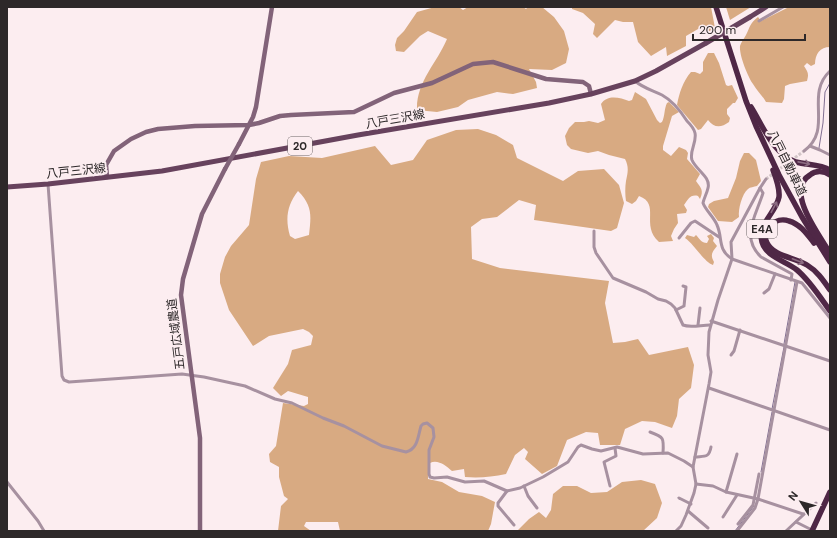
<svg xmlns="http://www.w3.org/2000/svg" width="837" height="538" font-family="'DM Sans','Noto Sans JP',sans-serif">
  <rect width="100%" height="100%" fill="#fcedf0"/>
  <g fill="#d8aa82" fill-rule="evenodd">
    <path d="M435 7H459L463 10 468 7H523L526 9 528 7H542L554 17 564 31 569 49 566 63 552 70 529 69 536 82 537 88 513 94 497 92 468 100 458 107 437 112 417 110C416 82 437 63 447 39L428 31 420 36 404 52 396 51 395 45 397 38 404 31 417 12Z"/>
    <path d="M572 7H711L715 28 706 33 705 25 686 36V46L667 56 666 47 651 56 638 42 633 22H623L615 20 597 38 593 34 595 24 583 13 572 9Z"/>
    <path d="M726 7H751L730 20Z"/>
    <path d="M789 7H830V47C820 47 815 54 815 64L811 66 807 63 804 66C808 72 809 74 807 81L790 84 785 86 784 99 782 103 766 102C762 95 757 91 753 84 748 77 739 55 740 46 741 42 744 39 746 35 750 27 750 23 758 17L761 21Z"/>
    <path d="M708 53H714L719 63 726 85 728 86 732 85 738 98 735 103H733L727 109V114L730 118 729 122C721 128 714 128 708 120L701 129 698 130 677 105C679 94 683 81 691 72H695L700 74 703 71V62Z"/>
    <path d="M635 92 646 99 657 120 660 123 662 122C665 116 664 109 667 103L669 102 679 112 672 116 663 146V150L671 156 679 147 686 150 688 153 687 159 700 174 696 181C701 188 704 190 700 199L698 196C690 194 688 200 684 205L687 210 686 213 677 214 678 223 674 229 671 236 673 241 659 242C640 225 661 204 639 196L636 201 632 204 626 201C625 195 625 187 626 181 628 172 629 167 625 159L609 155 598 151 588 153 571 149 567 145 565 136 569 128 575 122H584L589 121 598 123 605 120 601 104C608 94 620 98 629 101L632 100Z"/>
    <path d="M478 129 496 135 513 145 517 158 563 181 578 171 604 169 619 185 624 203 617 228 611 231 534 220 536 205 519 200 497 217 482 219 471 227 472 259 500 268 609 281 605 303 613 343 625 342 638 339 649 355 688 347 694 365 691 388 679 399 677 416 672 428 655 422 642 421 625 429 620 445H600L598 433 586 432 567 440 557 466 542 474 525 459 528 452 524 448 515 455 506 474C492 477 479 478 465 477L464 469 452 471C446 466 438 459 430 463L428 470V479L442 482 459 492 482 496 495 502 491 524 488 531H340L338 522H306L304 526 311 531H278L281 506 288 499 284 496 279 477V467L270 462 269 454 276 446 283 403 304 406 308 404V397L288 391 281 396 273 388 288 364 292 350 311 345 313 336 309 332 303 329 269 336 253 346 229 310 220 283V274L225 257 231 246 249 225 256 179 261 162 289 156 322 158 375 146 391 165 413 160 427 140 456 130ZM298 191C313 206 311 216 309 235L295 239 290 236C285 219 287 205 298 191Z"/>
    <path d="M744 153H749L756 160 761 181 757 186C754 187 750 187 748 189 742 194 738 209 739 217L732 222 718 221 708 207 709 204 714 201 728 198 736 178 740 161Z"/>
    <path d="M711 234 714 238 713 241 717 246C712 252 710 255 714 262L713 265C704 262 694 244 685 238L687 235 694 237 696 235C700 239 701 243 707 243L709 239 707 236Z"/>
    <path d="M641 480 655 484 662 503 657 518 643 531H517L529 519 539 512 546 518 551 510 553 494 563 486H577L591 493 607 492 622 482Z"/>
  </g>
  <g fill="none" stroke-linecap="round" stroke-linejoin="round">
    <g stroke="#816e91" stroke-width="1">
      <path d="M819 148 823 123 825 92 830 83"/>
      <path d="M784 344 795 282"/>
      <path d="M772 409 784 347"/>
      <path d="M761 472 772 412"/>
      <path d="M735 531 754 506"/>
    </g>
    <path stroke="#d3c6c8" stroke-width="3" stroke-dasharray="3 1.5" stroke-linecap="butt" d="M766 179 804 151"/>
    <g stroke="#a791a0" stroke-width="3">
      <path d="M759 21 783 7"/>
      <path d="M635 81C643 88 652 90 662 95 673 101 680 110 687 121 690 124 694 129 695 133 697 143 689 151 692 160 696 170 711 177 708 188 707 193 704 198 703 203 706 211 714 217 717 225 723 238 717 249 732 259L802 283 830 318"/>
      <path d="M810 146 820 150 830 155"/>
      <path d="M804 151C834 129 804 95 830 71"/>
      <path d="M48 184 62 376 64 380 69 382 182 374 204 377 245 386 275 399 292 403 323 418 344 426 382 446 406 452C418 449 418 436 421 426L423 424 427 423 433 428 434 437 429 450V474L430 477 434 478 447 477 465 482 484 481 507 491 520 488 543 477 568 462 578 447 581 445 592 449 601 451 617 447 643 454 668 453 684 461 693 467"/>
      <path d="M760 188 763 193C756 216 740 237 761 257L792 274 791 280"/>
      <path d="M594 231V247L596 253 613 278 646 292 658 299 666 301 671 304 675 308 683 325C690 328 701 325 710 325"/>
      <path d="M679 238 691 223 695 221 719 237"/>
      <path d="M764 293 769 289 775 274"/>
      <path d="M676 310 684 306 686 287 683 286"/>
      <path d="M711 321 830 361"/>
      <path d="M698 325 700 308"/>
      <path d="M731 355 734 351 740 330"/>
      <path d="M709 388 830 430"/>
      <path d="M650 432C664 437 664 438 663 453"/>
      <path d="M695 457C705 456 709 458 711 447"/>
      <path d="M7 482 38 521 44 531"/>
      <path d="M696 484 713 486 726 492 758 499 803 514"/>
      <path d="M524 486 528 496 537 508"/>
      <path d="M610 486 604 462 616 456 615 448"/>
      <path d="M507 491 498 503V506L514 525"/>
      <path d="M726 492 737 454"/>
      <path d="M679 498 691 504"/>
      <path d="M688 511 708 528"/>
      <path d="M723 517 737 495"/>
      <path d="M796 522 812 530"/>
      <path d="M738 524 753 505 759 474"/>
      <path d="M676 531 681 526 686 515 694 493 696 484 693 467 709 384 711 372 708 355 709 332 718 300 732 259 731 242 760 188 766 179"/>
      <path d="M737 531 755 508 758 499 797 282"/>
      <path d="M786 531 816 503"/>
    </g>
    <g stroke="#826379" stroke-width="4.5">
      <path d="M239 144 253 117 256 107 272 7"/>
      <path d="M107 177 106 165 114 151 131 139 146 132 158 129 195 126 249 125 259 123 280 116 291 115 354 112 394 93 432 83 473 64 493 62 546 79 583 82 589 86 591 94"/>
      <path d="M200 531V438L181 295 183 279 202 214 225 169"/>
    </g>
    <g stroke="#67425d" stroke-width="5">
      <path d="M750 17 766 7"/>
      <path d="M7 187 48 184 162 171 358 135 549 103 591 94 635 81 656 71 706 43"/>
    </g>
    <g stroke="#4f2746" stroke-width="5.5">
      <path d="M716 7 746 101 756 126 779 175 802 217 830 262"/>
      <path d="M751 107C763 126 773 154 796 162 807 165 820 164 830 170"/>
      <path d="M773 170C776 178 780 188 779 197 776 213 757 224 762 242 766 257 786 261 797 270 810 281 820 297 830 311"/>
      <path d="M830 175C824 171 816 170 810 175 784 190 820 236 830 253"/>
      <path d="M814 243C807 234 800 224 789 221 776 216 760 229 767 243 774 257 795 257 807 265 817 271 823 280 830 290"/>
      <path d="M812 531 830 492"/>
    </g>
    <path stroke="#826379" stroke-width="4.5" d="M225 169 239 144"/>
    <path stroke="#67425d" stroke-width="5" d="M706 43 750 17"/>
  </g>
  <defs><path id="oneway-shaft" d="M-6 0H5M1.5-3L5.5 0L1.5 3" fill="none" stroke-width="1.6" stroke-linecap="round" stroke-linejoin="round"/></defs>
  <g stroke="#8c6c82">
    <use href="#oneway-shaft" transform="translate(804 163) rotate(11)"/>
    <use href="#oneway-shaft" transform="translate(774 207) rotate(-62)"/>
    <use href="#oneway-shaft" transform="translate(798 261) rotate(21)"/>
  </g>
  <g text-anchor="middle" stroke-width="4" stroke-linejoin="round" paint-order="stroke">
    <g fill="#fcedf0" stroke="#6b6365" stroke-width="1">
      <rect x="288" y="137" width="24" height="18" rx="3"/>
      <rect x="747" y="220" width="30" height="18" rx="3"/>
    </g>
    <g font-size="11" font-weight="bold" fill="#2d2829">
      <text x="300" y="150">20</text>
      <text x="762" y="233">E4A</text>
    </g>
    <g font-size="12" fill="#2d2829" stroke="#fcedf0">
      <text transform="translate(395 119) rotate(-10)" y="4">八戸三沢線</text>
      <text transform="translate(787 163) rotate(64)" y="4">八戸自動車道</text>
      <text transform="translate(76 171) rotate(-6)" y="4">八戸三沢線</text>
      <text transform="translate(176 334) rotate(-97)" y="4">五戸広域農道</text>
    </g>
  </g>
  <rect width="837" height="538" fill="none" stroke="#2d2829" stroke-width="16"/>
  <g transform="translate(801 502) rotate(307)" stroke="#fcedf0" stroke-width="3" paint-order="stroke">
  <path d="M0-3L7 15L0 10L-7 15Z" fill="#2d2829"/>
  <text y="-6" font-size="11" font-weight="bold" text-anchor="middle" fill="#2d2829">N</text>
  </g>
  <path d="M693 34v6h112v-6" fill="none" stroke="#2d2829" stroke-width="2"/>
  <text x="699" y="34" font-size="12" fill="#2d2829" stroke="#fcedf0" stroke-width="3" paint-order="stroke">200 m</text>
</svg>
